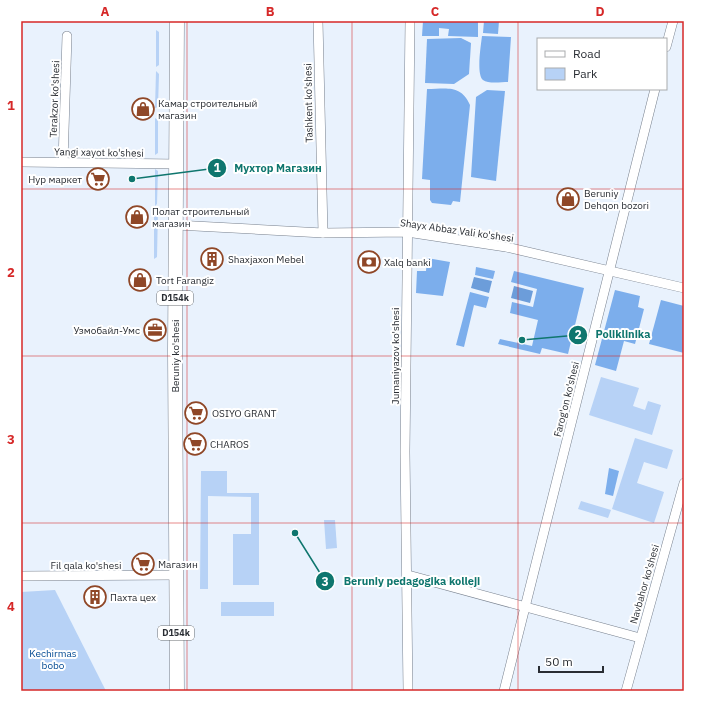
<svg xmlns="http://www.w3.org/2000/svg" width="705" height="712" font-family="'IBM Plex Sans',sans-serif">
  <rect width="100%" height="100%" fill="#e9f2fd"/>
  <g fill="#b7d2f6">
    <path d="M156 30 159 32V65L156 67Z"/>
    <path d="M156 71 159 74 158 107 155 108Z"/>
    <path d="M155 118 158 120V153L155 155Z"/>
    <path d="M155 169 158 171 157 204 155 206Z"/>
    <path d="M154 208 158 210 157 257 154 259Z"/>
    <path d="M601 377 639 388 633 406 645 410 648 401 661 405 652 435 589 415Z"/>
    <path d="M635 438 673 450 667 469 644 462 637 483 664 492 654 523 612 509Z"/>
    <path d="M201 471H227V493H259V585H233V534H251V497L208 496V589H200Z"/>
    <path d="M581 501 611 510 608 518 578 509Z"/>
    <path d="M324 520H335L337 548 326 549Z"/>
    <path d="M55 590 106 691H21V592Z"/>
    <rect x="221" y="602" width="53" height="14"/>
  </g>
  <g fill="#7caeec">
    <path d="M423 21H478V37L448 36 449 29 439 28V36H422Z"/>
    <path d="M484 21H499L498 34 483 33Z"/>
    <path d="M482 36 511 37 508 82C501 82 488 84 483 80 476 74 481 45 482 36Z"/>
    <path d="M461 38 471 43 469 74 454 84 425 83 427 39Z"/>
    <path d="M427 89C446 89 461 84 470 105L460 202 453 201 451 205 432 203 430 200V180L422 179Z"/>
    <path d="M487 90 505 91 496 181 471 177 476 97Z"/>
    <path d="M427 258 450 262 443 296 416 293 417 271H426Z"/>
    <path d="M476 267 495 271 493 279 475 275Z"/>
    <path d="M514 271 584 288 568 354 542 348 540 354 498 344 500 339 532 346 538 320 510 313 512 302 533 307 537 289 511 282Z"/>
    <path d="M615 290 640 296 638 307 644 309 635 344 624 341 616 371 595 365Z"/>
    <path d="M470 292 489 297 486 308 474 305 464 347 456 345Z"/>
    <path d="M661 300 684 306V353L649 344Z"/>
    <path d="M609 468 619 471 613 496 605 494Z"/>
  </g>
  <g fill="#6c9dda">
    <path d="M474 277 492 281 489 293 471 288Z"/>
    <path d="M514 286 533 291 530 303 511 298Z"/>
  </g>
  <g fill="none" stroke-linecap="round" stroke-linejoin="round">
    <g stroke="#78818e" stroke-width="10">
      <g id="street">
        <path d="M318 21 323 233"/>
        <path d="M666 47 673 21"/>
        <path d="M21 162 177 164"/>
        <path d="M63 162 67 36"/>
        <path d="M176 225 323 233 407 232 506 247 684 288"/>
        <path d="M408 575 640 638"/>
        <path d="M21 576 176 575"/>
        <path d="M408 691 405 452 410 21"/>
        <path d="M504 691 655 89"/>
        <path d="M626 691 684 483"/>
      </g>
    </g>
    <g stroke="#78818e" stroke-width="15">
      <path id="primary" d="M177 691 175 351 177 21"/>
    </g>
    <use href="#street" stroke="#fff" stroke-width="9"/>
    <use href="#primary" stroke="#fff" stroke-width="14"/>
  </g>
  <path fill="none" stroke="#d62828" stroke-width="1" stroke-opacity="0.55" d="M187 21V691M352 21V691M518 21V691M21 189H684M21 356H684M21 523H684"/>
  <defs>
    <g id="shop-ring" transform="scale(1.15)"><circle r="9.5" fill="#fff" stroke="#8f4727" stroke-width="1.5"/><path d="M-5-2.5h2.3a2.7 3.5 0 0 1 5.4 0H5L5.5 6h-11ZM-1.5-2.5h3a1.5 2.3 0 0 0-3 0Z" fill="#8f4727"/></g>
    <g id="supermarket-ring" transform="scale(1.15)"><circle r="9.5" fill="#fff" stroke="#8f4727" stroke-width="1.5"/><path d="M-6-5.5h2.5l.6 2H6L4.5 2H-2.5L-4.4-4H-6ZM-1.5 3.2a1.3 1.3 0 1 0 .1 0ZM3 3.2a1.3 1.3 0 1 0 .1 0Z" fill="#8f4727"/></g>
    <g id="building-ring" transform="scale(1.15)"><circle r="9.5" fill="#fff" stroke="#8f4727" stroke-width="1.5"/><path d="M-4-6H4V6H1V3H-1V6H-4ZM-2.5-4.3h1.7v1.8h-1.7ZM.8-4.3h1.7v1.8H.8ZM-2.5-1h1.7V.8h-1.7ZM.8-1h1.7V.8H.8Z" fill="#8f4727"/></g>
    <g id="bank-ring" transform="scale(1.15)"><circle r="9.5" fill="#fff" stroke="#8f4727" stroke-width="1.5"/><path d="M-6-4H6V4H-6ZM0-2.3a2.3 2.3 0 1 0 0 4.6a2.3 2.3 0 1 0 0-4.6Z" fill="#8f4727"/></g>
    <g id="office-ring" transform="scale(1.15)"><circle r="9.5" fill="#fff" stroke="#8f4727" stroke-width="1.5"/><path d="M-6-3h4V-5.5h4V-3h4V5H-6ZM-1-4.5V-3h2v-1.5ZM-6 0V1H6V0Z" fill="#8f4727"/></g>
  </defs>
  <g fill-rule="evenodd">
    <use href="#shop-ring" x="143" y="109"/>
    <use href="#supermarket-ring" x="98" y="179"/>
    <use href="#shop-ring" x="568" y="199"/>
    <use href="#shop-ring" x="137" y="217"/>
    <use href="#building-ring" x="212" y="259"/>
    <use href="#bank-ring" x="369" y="262"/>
    <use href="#shop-ring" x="140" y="280"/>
    <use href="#office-ring" x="155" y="330"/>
    <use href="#supermarket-ring" x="196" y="413"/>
    <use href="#supermarket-ring" x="195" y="444"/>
    <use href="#supermarket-ring" x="143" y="564"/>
    <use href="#building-ring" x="95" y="597"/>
  </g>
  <g text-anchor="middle" stroke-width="4" stroke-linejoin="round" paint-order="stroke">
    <g fill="#fff" stroke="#696c70" stroke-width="1">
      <rect x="157" y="291" width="36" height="14" rx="3"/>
      <rect x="158" y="626" width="36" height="14" rx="3"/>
    </g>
    <g font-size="9" font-weight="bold" fill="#292d33">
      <text x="175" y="301">D154k</text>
      <text x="176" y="636">D154k</text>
    </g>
    <g font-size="10" fill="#292d33" stroke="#fff">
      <text transform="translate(54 99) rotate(-88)" y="4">Terakzor ko'shesi</text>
      <text transform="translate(308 103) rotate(-91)" y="4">Tashkent ko'shesi</text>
      <text transform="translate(99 152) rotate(1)" y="4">Yangi xayot ko'shesi</text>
      <text transform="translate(457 230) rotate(8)" y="4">Shayx Abbaz Vali ko'shesi</text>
      <text transform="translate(175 356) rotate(-90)" y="4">Beruniy ko'shesi</text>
      <text transform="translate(395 356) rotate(-90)" y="4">Jumaniyazov ko'shesi</text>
      <text transform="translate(566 399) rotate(-76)" y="4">Farog'on ko'shesi</text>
      <text x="86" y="569">Fil qala ko'shesi</text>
      <text transform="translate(644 584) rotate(-74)" y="4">Navbahor ko'shesi</text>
    </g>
    <g font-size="10" fill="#292d33" stroke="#fff" text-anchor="start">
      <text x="158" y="107">Камар строительный<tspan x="158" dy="12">магазин</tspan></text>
      <text x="82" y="183" text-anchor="end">Нур маркет</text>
      <text x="584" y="197">Beruniy<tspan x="584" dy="12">Dehqon bozori</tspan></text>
      <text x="152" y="215">Полат строительный<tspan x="152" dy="12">магазин</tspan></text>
      <text x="228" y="263">Shaxjaxon Mebel</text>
      <text x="384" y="266">Xalq banki</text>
      <text x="156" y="284">Tort Farangiz</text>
      <text x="140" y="334" text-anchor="end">Узмобайл-Умс</text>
      <text x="212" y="417">OSIYO GRANT</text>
      <text x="210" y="448">CHAROS</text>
      <text x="158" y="568">Магазин</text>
      <text x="110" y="601">Пахта цех</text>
    </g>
    <g font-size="10" fill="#004992" stroke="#fff">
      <text x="53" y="657">Kechirmas<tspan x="53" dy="12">bobo</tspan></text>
    </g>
  </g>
  <path fill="none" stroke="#0f766e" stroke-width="1.5" d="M132 179L217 168M522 340L578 335M295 533L325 581"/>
  <g fill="#0f766e" stroke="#fff" stroke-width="1.5">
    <circle cx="132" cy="179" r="4"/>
    <circle cx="522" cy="340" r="4"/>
    <circle cx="295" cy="533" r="4"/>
    <circle cx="217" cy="168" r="10"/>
    <circle cx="578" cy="335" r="10"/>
    <circle cx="325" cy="581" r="10"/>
  </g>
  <g font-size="12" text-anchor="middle" font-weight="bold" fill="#fff">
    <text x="217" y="172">1</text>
    <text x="578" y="339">2</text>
    <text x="325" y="586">3</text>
  </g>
  <g font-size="11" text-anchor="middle" font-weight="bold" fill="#0f766e" stroke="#fff" stroke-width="4" stroke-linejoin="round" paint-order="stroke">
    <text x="278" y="172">Мухтор Магазин</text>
    <text x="623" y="338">Poliklinika</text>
    <text x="412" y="585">Beruniy pedagogika kolleji</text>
  </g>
  <rect width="705" height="712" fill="none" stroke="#ffffff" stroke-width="44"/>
  <rect x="537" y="38" width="130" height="52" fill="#ffffff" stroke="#a9abad"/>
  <rect x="545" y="51" width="20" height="6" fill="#ffffff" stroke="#a9abad"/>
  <text x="573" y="58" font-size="12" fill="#292d33">Road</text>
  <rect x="545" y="68" width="20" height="12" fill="#b7d2f6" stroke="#a9abad"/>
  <text x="573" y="78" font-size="12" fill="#292d33">Park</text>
  <path d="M539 666v6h64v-6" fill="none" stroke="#292d33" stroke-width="2"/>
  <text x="545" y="666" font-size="12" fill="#292d33" stroke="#ffffff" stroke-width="3" paint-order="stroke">50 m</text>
  <rect x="22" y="22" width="661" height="668" fill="none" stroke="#d62828" stroke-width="1.5"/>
  <g font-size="13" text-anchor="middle" font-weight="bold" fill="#d62828">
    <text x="105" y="16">A</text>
    <text x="270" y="16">B</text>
    <text x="435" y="16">C</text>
    <text x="600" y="16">D</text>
    <text x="11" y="110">1</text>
    <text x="11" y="277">2</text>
    <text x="11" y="444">3</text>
    <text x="11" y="611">4</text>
  </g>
</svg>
